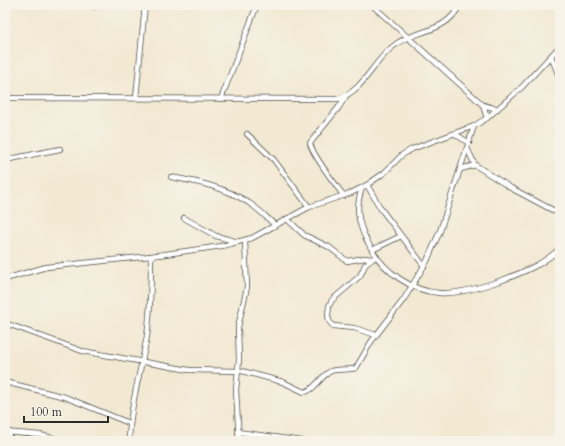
<svg xmlns="http://www.w3.org/2000/svg" width="565" height="446" font-family="Cardo,serif">
  <rect width="100%" height="100%" fill="#f7f3e8"/>
  <filter id="ink" filterUnits="userSpaceOnUse"><feTurbulence type="fractalNoise" baseFrequency=".025" numOctaves="2"/><feDisplacementMap in="SourceGraphic" scale="8" xChannelSelector="R" yChannelSelector="G"/><feConvolveMatrix kernelMatrix="1 2 1 2 8 2 1 2 1" color-interpolation-filters="sRGB"/></filter>
  <filter id="wash" filterUnits="userSpaceOnUse"><feTurbulence type="fractalNoise" baseFrequency=".012" numOctaves="4" result="noise"/><feDisplacementMap in="SourceGraphic" scale="16" xChannelSelector="R" yChannelSelector="G"/><feGaussianBlur stdDeviation="0.9" result="paint"/><feColorMatrix in="noise" values="0 0 0 0 0 0 0 0 0 0 0 0 0 0 0 0 0 1.4 0 .05"/><feComposite in="paint" operator="in"/></filter>
  <g filter="url(#wash)">
    <rect width="100%" height="100%" fill="#f2e9d3"/>
  </g>
  <g filter="url(#ink)">
    <g fill="none" stroke-linecap="round" stroke-linejoin="round">
      <g stroke="#494844" stroke-width="6">
        <g id="minor">
          <path d="M95 5V7"/>
          <path d="M372 5 483 105 497 109"/>
          <path d="M551 56 560 79"/>
          <path d="M5 98 338 99C363 91 372 64 391 48 413 28 444 36 460 5"/>
          <path d="M136 98 145 5"/>
          <path d="M221 99 257 5"/>
          <path d="M483 105 487 118"/>
          <path d="M247 134 274 160 309 207"/>
          <path d="M455 134 469 143"/>
          <path d="M467 148 475 165 511 188 560 214"/>
          <path d="M5 160 60 149"/>
          <path d="M461 169 475 165"/>
          <path d="M171 177C198 182 225 187 249 203 259 209 267 218 275 225"/>
          <path d="M367 185 381 209 424 266"/>
          <path d="M362 188C354 210 359 228 371 248 384 272 412 291 439 293 465 295 512 278 535 266 544 262 552 255 560 249"/>
          <path d="M344 196C336 185 312 155 310 143L339 107 346 96"/>
          <path d="M184 218 216 236 238 242"/>
          <path d="M287 219 304 235 329 247 347 261 365 258 373 259"/>
          <path d="M372 250 401 236"/>
          <path d="M376 256 365 265 360 276 332 300 329 306 328 315 329 321 333 326 354 328 376 335"/>
          <path d="M5 279 46 267 151 256 222 246 252 238 309 207 351 193 367 185 384 173 402 155 412 149 474 126 487 118 522 87 560 46"/>
          <path d="M5 323 82 351 189 370 242 371 283 382 304 392C315 391 320 376 331 371 339 368 348 371 356 368L371 342 404 299 427 261 440 231 474 126"/>
          <path d="M5 382 65 397 129 423"/>
          <path d="M5 432 40 435 64 441"/>
          <path d="M238 432 302 441"/>
          <path d="M8 441 9 432"/>
          <path d="M129 441C130 405 141 371 147 336 151 309 151 283 151 256"/>
          <path d="M239 441 236 390 239 360 238 327 247 287 245 240"/>
        </g>
      </g>
      <use href="#minor" stroke="#fff" stroke-width="4.5"/>
    </g>
  </g>
  <rect width="565" height="446" fill="none" stroke="#f7f3e8" stroke-width="20"/>
  <path d="M24 416v6h84v-6" fill="none" stroke="#2b2b2b" stroke-width="2"/>
  <text x="30" y="416" font-size="12" fill="#2b2b2b" stroke="#f7f3e8" stroke-width="3" paint-order="stroke">100 m</text>
</svg>
